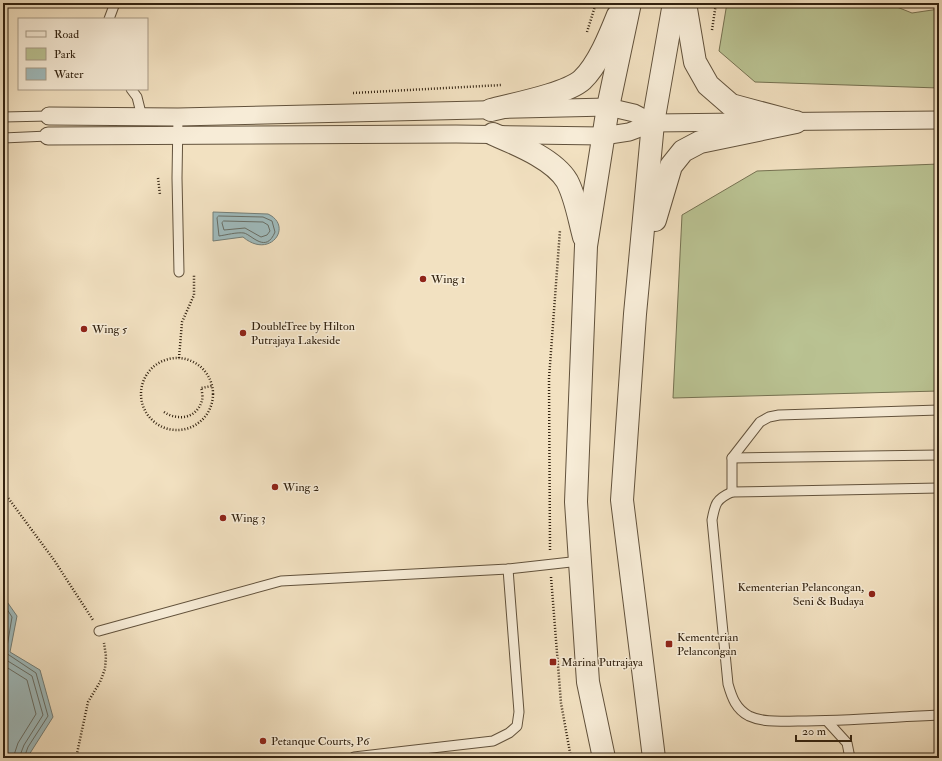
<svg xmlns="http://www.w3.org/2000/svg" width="942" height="761" font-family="'IM FELL Double Pica',serif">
  <rect width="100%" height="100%" fill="#f2e1c1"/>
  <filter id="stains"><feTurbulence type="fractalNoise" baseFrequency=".005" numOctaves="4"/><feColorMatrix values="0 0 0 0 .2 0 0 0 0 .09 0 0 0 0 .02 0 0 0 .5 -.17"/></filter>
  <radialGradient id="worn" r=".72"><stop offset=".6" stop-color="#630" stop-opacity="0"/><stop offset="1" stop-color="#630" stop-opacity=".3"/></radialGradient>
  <g fill="#bac393" stroke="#767252">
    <path d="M727 3H887L912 13 939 9V88L755 82 719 51Z"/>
    <path d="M939 164V391L673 398 682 215 757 171Z"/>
  </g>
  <g fill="#9fbbbd" stroke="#737e78">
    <path d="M213 212 268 214C294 226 270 260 243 237L213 241Z"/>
    <path d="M3 596 17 616 10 652 40 670 53 717 27 758H3Z"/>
  </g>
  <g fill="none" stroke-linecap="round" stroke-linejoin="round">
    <g stroke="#686e66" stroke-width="1">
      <path d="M219 216 263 217 272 221 275 232C266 254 252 235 244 233 237 232 226 235 219 236L217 218Z"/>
      <path d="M224 221 263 222 268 225 270 231 267 235 261 237 245 228 224 230 222 223Z"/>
      <path d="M3 603 12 617 6 653 36 673 48 716 28 747 24 758"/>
      <path d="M3 658 32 676 43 715 24 745 19 758"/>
      <path d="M3 665 27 680 36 714 18 743 13 758"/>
    </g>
    <g stroke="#62523c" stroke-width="11">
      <g id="service">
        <path d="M109 19 115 3"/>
        <path d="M131 89 137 97 142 117"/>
        <path d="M3 117 49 116"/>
        <path d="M178 117 177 178 179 272"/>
        <path d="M3 138 48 136"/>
        <path d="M732 458 939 455"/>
        <path d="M939 488 732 492C716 499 715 504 712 520L728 684C732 698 736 709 749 716 764 723 782 721 798 721 845 721 892 717 939 715"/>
        <path d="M732 492V458L760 422 769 417 779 415 939 410"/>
        <path d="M99 631 281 581 508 569 580 561"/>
        <path d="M827 721 847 743 850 758"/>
        <path d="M354 757 493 741 509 733 517 726 519 712 508 569"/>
      </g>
    </g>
    <g stroke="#62523c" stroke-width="19">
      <g id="minor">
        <path d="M49 116 178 117 608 107 634 113 653 123"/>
        <path d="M48 136 456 134 603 136 629 132 653 123 939 120"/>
      </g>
    </g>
    <g stroke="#62523c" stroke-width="24">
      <g id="tertiary">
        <path d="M685 3 695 62 708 85 731 105 791 121"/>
        <path d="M491 110C514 104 566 94 582 80 598 65 610 35 618 15"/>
        <path d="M493 134C516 144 554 159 567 181 576 198 579 219 584 237"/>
        <path d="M655 220 671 166 683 151 700 142 796 122"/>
        <path d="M604 758 588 682 576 502 586 246 608 107 630 3"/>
        <path d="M654 758 622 500 635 314 653 123 674 3"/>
      </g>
    </g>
    <g stroke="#322210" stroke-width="2.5" stroke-dasharray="1 2" stroke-linecap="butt">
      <path d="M712 30 716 3"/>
      <path d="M587 32 596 3"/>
      <path d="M353 93 502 85"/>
      <path d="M158 178 160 195"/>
      <path d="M179 358 182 322 194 295V275"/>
      <circle cx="177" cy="394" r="36"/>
      <path d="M164 412C178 421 197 419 202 400 203 397 202 391 201 388L212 386"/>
      <path d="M3 491 54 560 93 620"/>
      <path d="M550 550 549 378 560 230"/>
      <path d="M551 577 561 703 571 758"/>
      <path d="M76 758 88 702 100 682 105 669 106 656 104 643"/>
    </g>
    <use href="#service" stroke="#f7ecd7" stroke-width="9"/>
    <use href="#minor" stroke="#f7ecd7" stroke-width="17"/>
    <use href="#tertiary" stroke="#f7ecd7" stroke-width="22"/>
  </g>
  <g fill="#8f2418" stroke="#f7ecd7" stroke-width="1.5">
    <circle cx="423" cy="279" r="4"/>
    <circle cx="84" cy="329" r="4"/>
    <circle cx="243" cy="333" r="4"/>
    <circle cx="275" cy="487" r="4"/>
    <circle cx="223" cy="518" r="4"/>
    <circle cx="872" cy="594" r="4"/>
    <rect x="665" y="640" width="8" height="8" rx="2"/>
    <rect x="549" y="658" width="8" height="8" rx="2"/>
    <circle cx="263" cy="741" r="4"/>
  </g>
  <g text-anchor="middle" stroke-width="3" stroke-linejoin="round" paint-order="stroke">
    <g font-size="12" fill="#322210" stroke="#f7ecd7" text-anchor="start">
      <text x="431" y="283">Wing 1</text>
      <text x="251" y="330">DoubleTree by Hilton<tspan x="251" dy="14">Putrajaya Lakeside</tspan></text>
      <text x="92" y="333">Wing 5</text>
      <text x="283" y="491">Wing 2</text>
      <text x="231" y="522">Wing 3</text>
      <text x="864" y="591" text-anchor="end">Kementerian Pelancongan,<tspan x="864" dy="14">Seni &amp; Budaya</tspan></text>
      <text x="677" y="641">Kementerian<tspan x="677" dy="14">Pelancongan</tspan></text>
      <text x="561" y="666">Marina Putrajaya</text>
      <text x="271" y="745">Petanque Courts, P6</text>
    </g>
  </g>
  <rect width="942" height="761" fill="none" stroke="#f2e1c1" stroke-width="16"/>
  <rect x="4" y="4" width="934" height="753" fill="none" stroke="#322210" stroke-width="2"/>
  <rect x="8" y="8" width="926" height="745" fill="none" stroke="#322210"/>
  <rect x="18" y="18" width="130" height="72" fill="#f7ecd7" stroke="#a89b87"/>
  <rect x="26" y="31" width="20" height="6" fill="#f7ecd7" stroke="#a89b87"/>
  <text x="54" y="38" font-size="12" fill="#322210">Road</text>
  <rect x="26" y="48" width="20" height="12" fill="#bac393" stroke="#a89b87"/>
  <text x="54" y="58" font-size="12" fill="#322210">Park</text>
  <rect x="26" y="68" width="20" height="12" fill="#9fbbbd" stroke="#a89b87"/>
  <text x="54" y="78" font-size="12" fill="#322210">Water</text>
  <path d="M796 735v6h55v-6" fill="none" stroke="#322210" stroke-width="2"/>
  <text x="802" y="735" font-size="12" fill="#322210" stroke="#f7ecd7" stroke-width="3" paint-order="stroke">20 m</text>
  <rect width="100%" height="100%" filter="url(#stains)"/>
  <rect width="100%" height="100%" fill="url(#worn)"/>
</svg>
